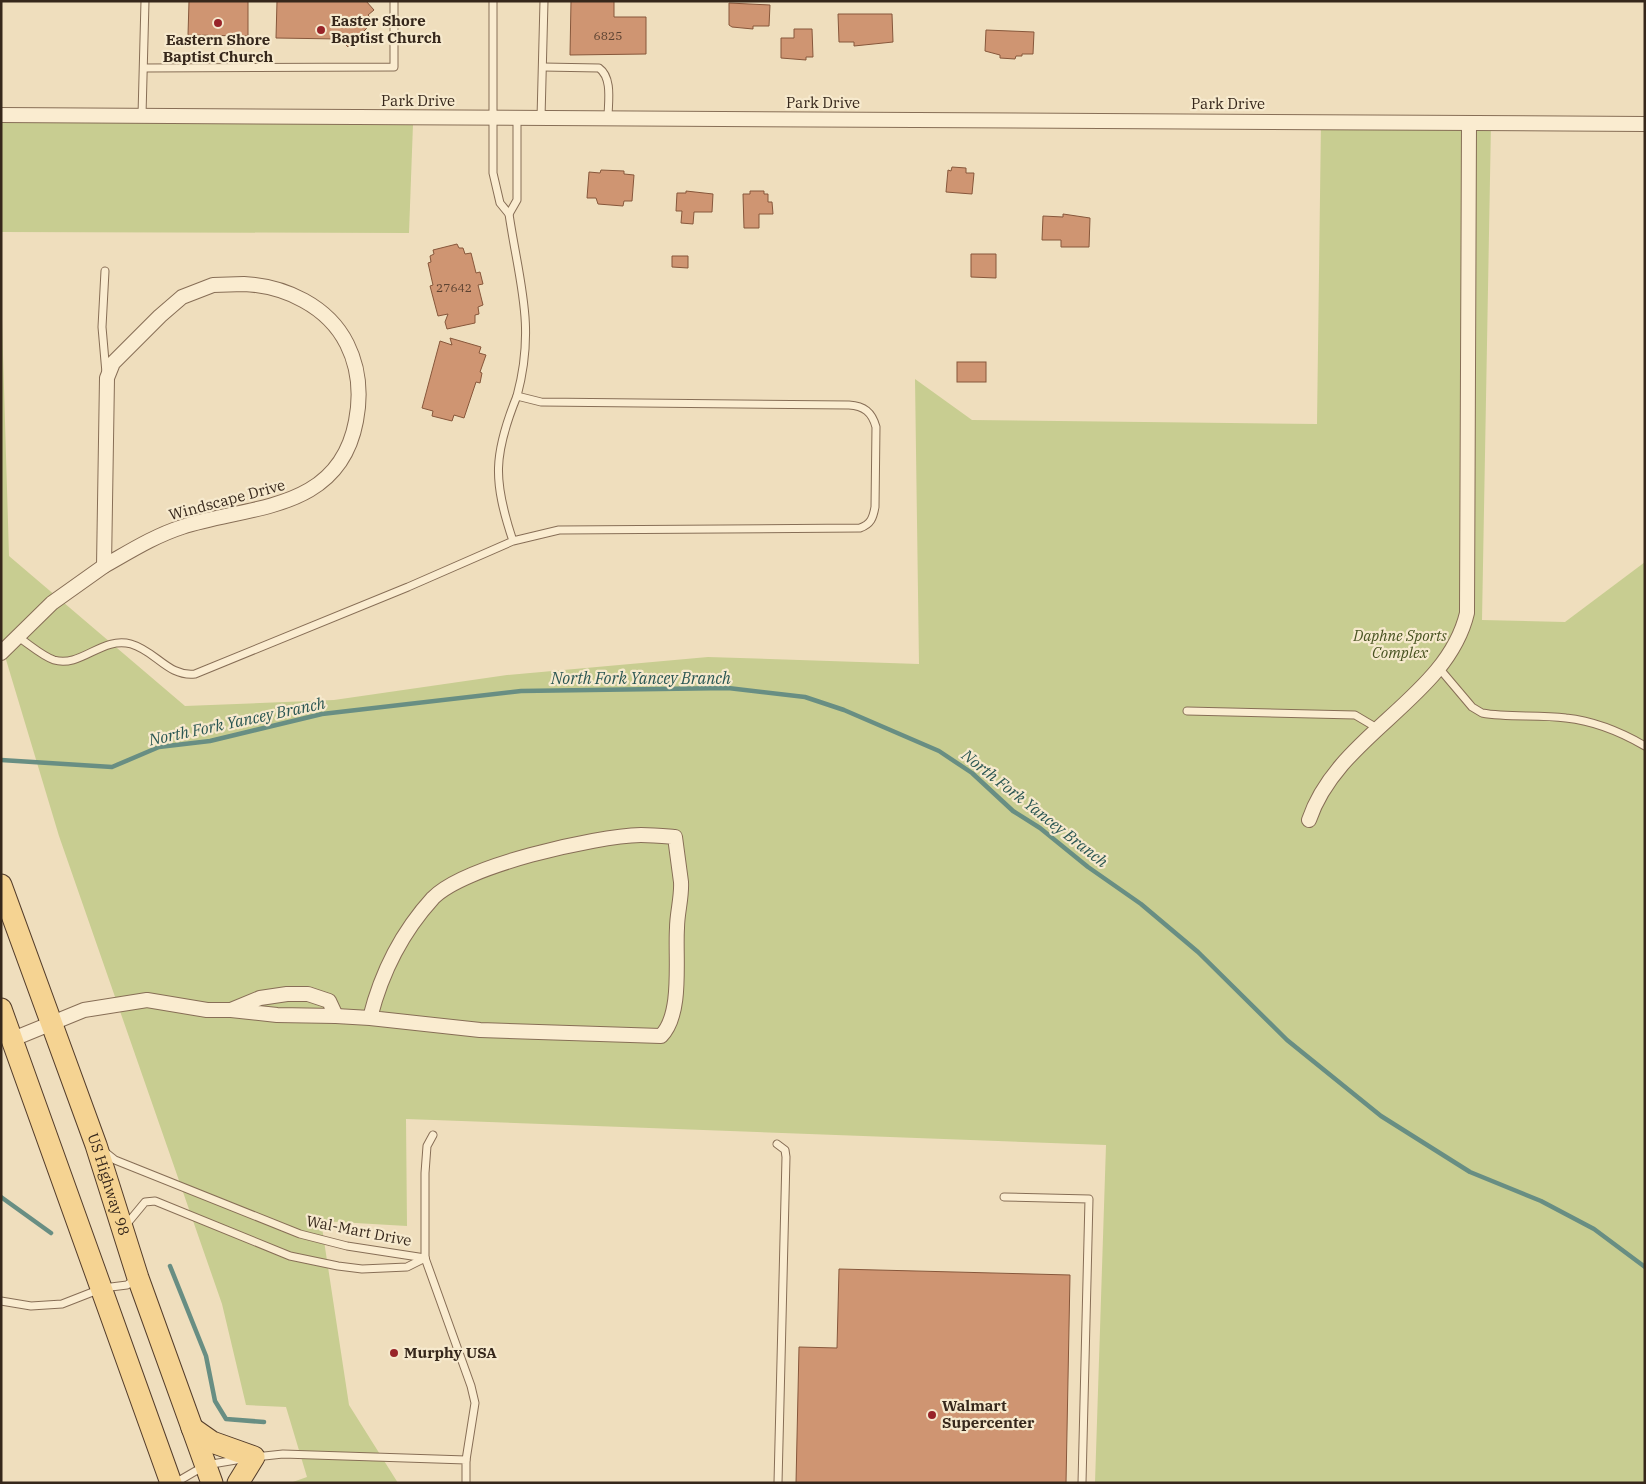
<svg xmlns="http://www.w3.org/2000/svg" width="1646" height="1484" font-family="'IBM Plex Serif',serif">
  <rect width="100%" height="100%" fill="#efdebd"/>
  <g fill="#c8cd91">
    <path d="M1 121 413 124 409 233 1 232Z"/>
    <path d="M1321 121 1491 123 1482 620 1565 622 1645 562V1483H1095L1106 1145 406 1119 407 1226 321 1221 349 1405 398 1483H290L307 1477 286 1407 246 1405 222 1304 59 836 1 643V287L9 556 185 706 334 700 507 675 708 657 919 664 915 379 972 420 1317 424Z"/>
  </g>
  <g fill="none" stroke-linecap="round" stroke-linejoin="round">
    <g stroke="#688e83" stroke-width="4.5">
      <path d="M1 760 112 767 159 747 210 741 322 714 521 691 728 688 805 697 844 710 939 751 972 773 1013 811 1040 828 1088 867 1141 904 1198 952 1287 1040 1381 1116 1470 1172 1541 1201 1594 1229 1645 1267"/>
      <path d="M1 1197 51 1233"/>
      <path d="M170 1266 206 1356 215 1401 226 1419 264 1422"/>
    </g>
  </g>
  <g fill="#cf9572" stroke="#87573b">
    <path d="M189 1H248V36L188 35Z"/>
    <path d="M277 1H366L374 10 368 15 374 21 348 47 340 39 276 38Z"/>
    <path d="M571 1H614V17H646V54L570 55Z"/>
    <path d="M729 3 770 5 769 26H753V29L732 27 729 25Z"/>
    <path d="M838 14H892L893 42 854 46V42H839Z"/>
    <path d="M794 29H812L813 57H806V60L781 58V38H794Z"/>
    <path d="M986 30 1034 32 1033 54H1022V56H1016L1015 59 1000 58V55L985 51Z"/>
    <path d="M952 167 966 168V173H974L972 194 946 192 948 170 951 171Z"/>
    <path d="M601 170 624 171V174L634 175 632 201H624L623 206 598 204 596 198H587L589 172 600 173Z"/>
    <path d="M686 191 713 194 712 212H694L693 224 681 223 682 211H676L677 193H686Z"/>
    <path d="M750 191H764V194H768V202H772L773 214H759V228H744L743 194H750Z"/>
    <path d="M1063 214 1090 218 1089 247H1061V240H1042L1043 216 1063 217Z"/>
    <path d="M457 244 459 248H463L465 254 471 253 476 273 480 272 483 284 478 285 483 305 478 307 479 314 475 315V323L447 329 445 322 448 314 438 316 430 286 433 285 428 263 431 262 430 256 434 254 433 250Z"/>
    <path d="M971 254H996V278L971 277Z"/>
    <path d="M672 256H688V268L672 267Z"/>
    <path d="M450 338 481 347 479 353 486 355 480 372 482 373 480 383 476 382 464 418 454 415 452 421 432 416 433 411 422 408 440 341 452 345Z"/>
    <rect x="957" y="362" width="29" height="20"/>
    <path d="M839 1269 1070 1275 1066 1483H796L799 1347 837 1348Z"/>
  </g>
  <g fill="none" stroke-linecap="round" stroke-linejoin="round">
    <g stroke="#876e56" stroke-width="9">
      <g id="service">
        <path d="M493 1V173L500 203 509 214C519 282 536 326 517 396"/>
        <path d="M543 67 599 68C613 78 608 103 608 118"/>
        <path d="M144 68 394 67V1"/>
        <path d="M142 115 145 1"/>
        <path d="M541 118 544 1"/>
        <path d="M509 214 517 200V118"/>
        <path d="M105 271 102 327 106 373"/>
        <path d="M18 637C29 644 42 656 54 660 81 668 102 636 131 644 156 651 168 677 195 674L408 587 513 541 559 530 860 528C871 524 873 518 875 507L876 427C872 412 864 406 849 405L541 402 517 396C493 455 493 481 513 541"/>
        <path d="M1439 668 1472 707 1482 713C1509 718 1538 714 1566 718 1594 721 1621 732 1645 746"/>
        <path d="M1187 711 1355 715 1377 728"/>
        <path d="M433 1135 427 1146 425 1173V1258L471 1386 475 1403 466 1460"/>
        <path d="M777 1144 785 1150 786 1157 778 1483"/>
        <path d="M105 1152 115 1160 300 1234 347 1246 425 1258"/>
        <path d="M1004 1197 1089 1199 1082 1483"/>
        <path d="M126 1225 145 1202 155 1201 290 1256 338 1266 362 1269 407 1267 425 1258"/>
        <path d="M1 1301 31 1306 62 1304 103 1288 127 1285 136 1279"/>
        <path d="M255 1457 283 1454 466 1460V1483"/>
        <path d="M175 1483 206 1465 242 1459"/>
      </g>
    </g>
    <g stroke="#876e56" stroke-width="16">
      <g id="minor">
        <path d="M1 115 1645 124"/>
        <path d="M244 284C285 286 328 306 347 344 359 368 361 395 356 421 339 512 250 505 182 527 154 536 129 552 104 566L107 378 113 363 160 316 182 297 213 285Z"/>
        <path d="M1 653 52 603 104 566"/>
        <path d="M1309 820C1338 734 1447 698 1467 613L1469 123"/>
        <path d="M287 994H308L329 1001 336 1016 277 1015 231 1010 260 998Z"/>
        <path d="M336 1016 370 1018 480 1030 661 1036C683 1014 675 958 677 928 677 913 682 897 681 882 679 867 677 852 675 837 663 836 652 835 641 835 594 836 464 866 433 898 402 932 381 974 370 1018"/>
        <path d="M13 1039 84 1010 147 1000 207 1010H231"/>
      </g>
    </g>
    <g stroke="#543d2b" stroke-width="23">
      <g id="primary">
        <path id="s1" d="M1 885 96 1145 138 1278 212 1483"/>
        <path d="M1 1009 171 1483"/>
        <path d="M192 1428 212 1442 254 1457 238 1483"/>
      </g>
    </g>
    <use href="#service" stroke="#faecd0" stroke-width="7"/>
    <use href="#minor" stroke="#faecd0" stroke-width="14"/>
    <use href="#primary" stroke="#f5d392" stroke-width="21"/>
  </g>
  <g fill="#982429" stroke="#f6e9cd" stroke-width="2">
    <circle cx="218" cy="23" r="5"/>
    <circle cx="321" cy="30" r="5"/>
    <circle cx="394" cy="1353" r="5"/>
    <circle cx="932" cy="1415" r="5"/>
  </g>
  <g text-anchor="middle" stroke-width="4.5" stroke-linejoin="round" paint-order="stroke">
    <g font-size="12" fill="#5c4231">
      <text x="608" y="40">6825</text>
      <text x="454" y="292">27642</text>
    </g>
    <g font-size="15" font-weight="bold" fill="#36271b" stroke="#f6e9cd" text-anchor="start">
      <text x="331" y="26">Easter Shore<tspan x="331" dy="17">Baptist Church</tspan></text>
      <text x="218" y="45" text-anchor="middle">Eastern Shore<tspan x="218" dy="17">Baptist Church</tspan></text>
      <text x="404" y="1358">Murphy USA</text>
      <text x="942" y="1411">Walmart<tspan x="942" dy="17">Supercenter</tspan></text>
    </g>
    <g font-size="15" fill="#36271b" stroke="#f6e9cd">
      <text x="418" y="106">Park Drive</text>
      <text x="823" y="108">Park Drive</text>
      <text x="1228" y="109">Park Drive</text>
      <text transform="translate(227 500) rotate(-15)" y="5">Windscape Drive</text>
      <text dy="5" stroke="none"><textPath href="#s1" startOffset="318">US Highway 98</textPath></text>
      <text transform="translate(359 1231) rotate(11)" y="5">Wal-Mart Drive</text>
    </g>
    <g font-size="15" font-style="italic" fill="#485321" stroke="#f6e9cd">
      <text x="1400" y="641">Daphne Sports<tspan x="1400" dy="17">Complex</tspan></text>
    </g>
    <g font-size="16" font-style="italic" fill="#2a5652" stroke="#f6e9cd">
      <text x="641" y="684">North Fork Yancey Branch</text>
      <text transform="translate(237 721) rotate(-12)" y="6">North Fork Yancey Branch</text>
      <text transform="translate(1035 808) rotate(38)" y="6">North Fork Yancey Branch</text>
    </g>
  </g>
  <rect width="1646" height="1484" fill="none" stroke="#36271b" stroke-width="5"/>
</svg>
